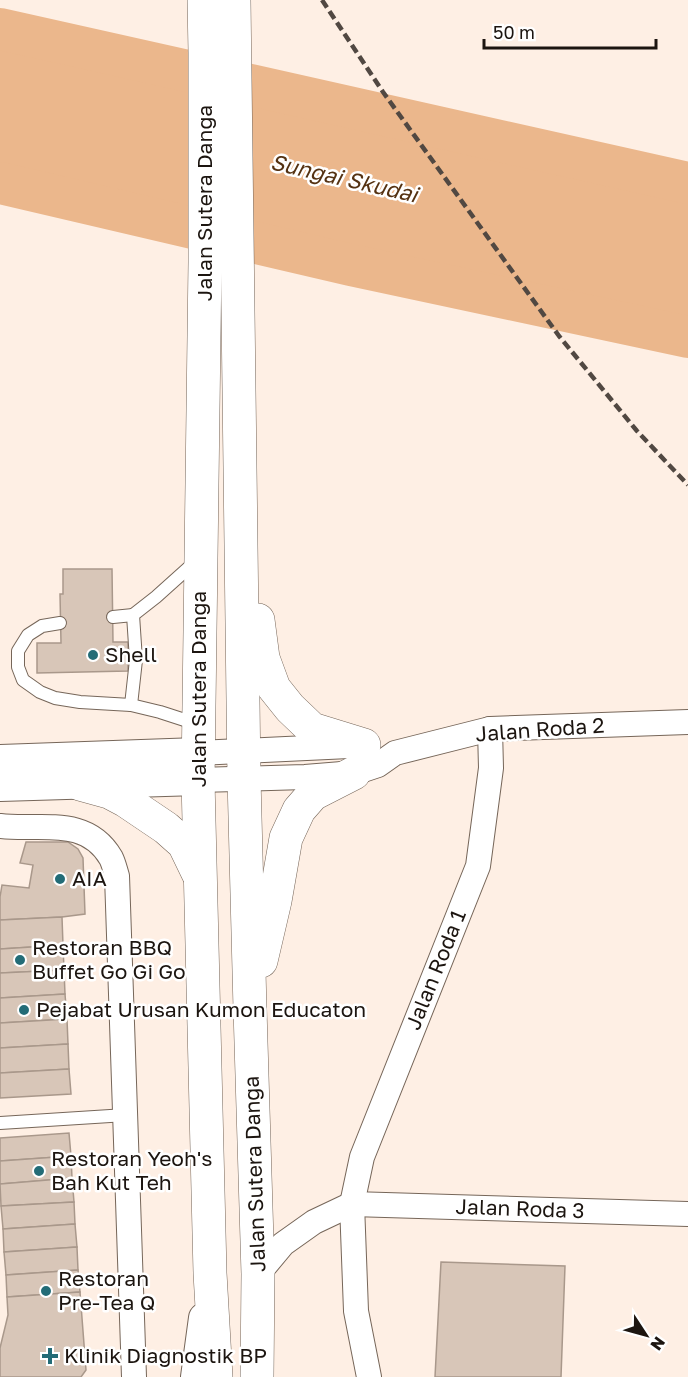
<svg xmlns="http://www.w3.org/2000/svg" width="688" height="1377" font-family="'Golos Text',sans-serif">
  <rect width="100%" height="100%" fill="#feefe4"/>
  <path fill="#ebb78c" d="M0 29 688 183V337L351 265 0 183Z"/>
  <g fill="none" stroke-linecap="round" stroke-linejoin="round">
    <g stroke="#ebb78c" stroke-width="42">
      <path d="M0 29 688 183"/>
      <path d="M0 183 351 265 688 337"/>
    </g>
  </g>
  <g fill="#d8c6b8" stroke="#a9988b" stroke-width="1.5">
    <path d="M63 569H112L113 642H128V671L37 673V643H61L60 594H63Z"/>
    <path d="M26 842H68L78 849 83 858 85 914 62 917 0 920V897L2 885 29 888 33 865 20 863Z"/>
    <path d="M62 917 63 945 0 949V920Z"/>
    <path d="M63 945 64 970 0 973V949Z"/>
    <path d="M64 970 65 994 0 998V973Z"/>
    <path d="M65 994 67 1019 0 1023V998Z"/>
    <path d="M67 1019 68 1044 0 1048V1023Z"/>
    <path d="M68 1044 69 1069 0 1073V1048Z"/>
    <path d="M69 1069 71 1094 0 1098V1073Z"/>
    <path d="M69 1133 71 1156 0 1161V1138Z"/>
    <path d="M71 1156 72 1178 0 1184V1161Z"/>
    <path d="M72 1178 74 1202 1 1206 0 1184Z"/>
    <path d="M74 1202 75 1224 3 1229 1 1206Z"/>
    <path d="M75 1224 77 1247 4 1252 3 1229Z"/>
    <path d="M77 1247 78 1270 6 1275 4 1252Z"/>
    <path d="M441 1262 565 1266 561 1377H435Z"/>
    <path d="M78 1270 80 1292 7 1297 6 1275Z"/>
    <path d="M80 1292 86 1370 81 1377H0V1348L8 1315 7 1297Z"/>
  </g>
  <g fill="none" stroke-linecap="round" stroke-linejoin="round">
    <g stroke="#766659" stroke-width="14">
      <g id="service">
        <path d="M195 562 156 597 133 615 136 660 131 705 160 712 197 724"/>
        <path d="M113 617 133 615"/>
        <path d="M60 623 42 626 28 635 18 651V667L23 680 40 692 55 698 80 702 131 705"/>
        <path d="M0 1123 126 1115"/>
      </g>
    </g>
    <g stroke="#766659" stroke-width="26">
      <g id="minor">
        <path d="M198 753 349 746"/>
        <path d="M198 780 305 777 354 773 378 765 395 753 490 729 688 722"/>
        <path d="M0 826C40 831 86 815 111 858 114 864 115 870 117 876L134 1377"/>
        <path d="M258 1274 283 1244 314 1222 352 1204 688 1214"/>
        <path d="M369 1377 356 1311 352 1204 362 1157 478 866 491 768 490 729"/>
      </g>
    </g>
    <g stroke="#766659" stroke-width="32">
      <g id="tertiary">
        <path d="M0 760 198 753"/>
        <path d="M0 786 198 780"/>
        <path d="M196 1377 204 1318"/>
      </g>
    </g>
    <g stroke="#766659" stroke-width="34">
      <g id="primary">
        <path d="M204 0 205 53V262L198 780 210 1273 216 1377"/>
        <path d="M234 0 244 778 250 1009 258 1274 257 1377"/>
        <path d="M258 620 263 658 274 688 290 708 312 729 364 745"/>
        <path d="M80 784 109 792 126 801 166 828 184 844 198 873"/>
        <path d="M261 961 275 901 286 838 299 810 313 794 354 773"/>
      </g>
    </g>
    <use href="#service" stroke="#fff" stroke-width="12"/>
    <use href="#minor" stroke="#fff" stroke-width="24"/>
    <use href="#tertiary" stroke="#fff" stroke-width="30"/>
    <use href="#primary" stroke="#fff" stroke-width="33"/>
    <path stroke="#514842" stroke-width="4.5" stroke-dasharray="9 4.5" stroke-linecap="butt" d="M322 0 383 92 559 336 637 431 688 485"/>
  </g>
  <g fill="#236c77" stroke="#fff" stroke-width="2">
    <circle cx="93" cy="655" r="6"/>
    <circle cx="60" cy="879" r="6"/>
    <circle cx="20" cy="960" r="6"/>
    <circle cx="24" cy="1010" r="6"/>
    <circle cx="39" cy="1171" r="6"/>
    <circle cx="46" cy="1291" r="6"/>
    <path d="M47 1347h6v6h6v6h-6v6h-6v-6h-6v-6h6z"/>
  </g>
  <g text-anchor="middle" stroke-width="5" stroke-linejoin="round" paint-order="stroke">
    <g font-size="21" fill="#1c1510" stroke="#fff">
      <text transform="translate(205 203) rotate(-90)" y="7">Jalan Sutera Danga</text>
      <text transform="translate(199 689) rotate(-90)" y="7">Jalan Sutera Danga</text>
      <text transform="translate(540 730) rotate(-4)" y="7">Jalan Roda 2</text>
      <text transform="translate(436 970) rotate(-68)" y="7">Jalan Roda 1</text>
      <text transform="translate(255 1174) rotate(-92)" y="7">Jalan Sutera Danga</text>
      <text transform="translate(520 1209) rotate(2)" y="7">Jalan Roda 3</text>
    </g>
    <g font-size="21" fill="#1c1510" stroke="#fff" text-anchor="start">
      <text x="105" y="662">Shell</text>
      <text x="72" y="886">AIA</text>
      <text x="32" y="955">Restoran BBQ<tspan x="32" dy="24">Buffet Go Gi Go</tspan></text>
      <text x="36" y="1017">Pejabat Urusan Kumon Educaton</text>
      <text x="51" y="1166">Restoran Yeoh's<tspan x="51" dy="24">Bah Kut Teh</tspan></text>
      <text x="58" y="1286">Restoran<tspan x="58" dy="24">Pre-Tea Q</tspan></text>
      <text x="64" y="1363">Klinik Diagnostik BP</text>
    </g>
    <g font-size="22" font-style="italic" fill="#553212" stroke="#fff">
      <text transform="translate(344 178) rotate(13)" y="8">Sungai Skudai</text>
    </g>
  </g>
  <g transform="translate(646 1335) rotate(126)" stroke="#ffffff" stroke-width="4.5" paint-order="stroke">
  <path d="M0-4.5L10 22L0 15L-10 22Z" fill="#1c1510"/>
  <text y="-9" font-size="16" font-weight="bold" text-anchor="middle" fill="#1c1510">N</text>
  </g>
  <path d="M484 39v9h172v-9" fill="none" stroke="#1c1510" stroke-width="3"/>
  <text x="493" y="39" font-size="18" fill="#1c1510" stroke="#ffffff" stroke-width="4.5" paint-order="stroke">50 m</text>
</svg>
